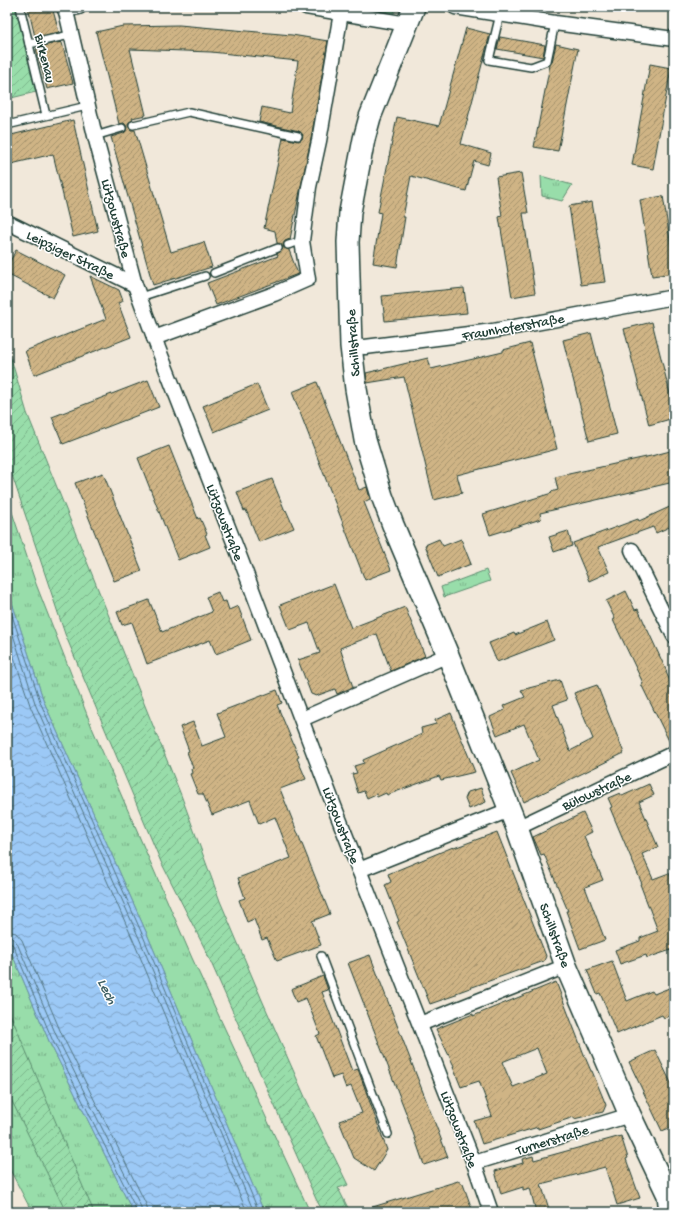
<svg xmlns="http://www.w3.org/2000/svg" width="681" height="1219" font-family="'Gochi Hand',sans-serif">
  <defs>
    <pattern id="grass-tufts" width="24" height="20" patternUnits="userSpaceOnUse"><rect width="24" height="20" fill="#98ddaa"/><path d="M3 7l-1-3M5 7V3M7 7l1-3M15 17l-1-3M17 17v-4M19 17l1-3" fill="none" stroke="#7bb48b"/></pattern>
    <pattern id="garden-furrows" width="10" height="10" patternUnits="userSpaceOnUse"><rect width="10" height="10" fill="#98ddaa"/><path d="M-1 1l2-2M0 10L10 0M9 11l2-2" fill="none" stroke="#7bb48b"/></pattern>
    <pattern id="water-waves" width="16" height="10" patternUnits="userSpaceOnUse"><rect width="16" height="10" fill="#9cc9f6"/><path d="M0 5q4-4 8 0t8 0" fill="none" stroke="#7fa4c8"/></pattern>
    <pattern id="building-hatch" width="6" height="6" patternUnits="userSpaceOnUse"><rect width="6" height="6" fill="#cfb485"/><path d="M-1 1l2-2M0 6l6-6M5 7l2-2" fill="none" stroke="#a7946e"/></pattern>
  </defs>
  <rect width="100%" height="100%" fill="#f1e8da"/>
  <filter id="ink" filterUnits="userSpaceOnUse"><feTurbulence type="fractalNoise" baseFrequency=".025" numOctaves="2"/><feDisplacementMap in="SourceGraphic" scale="8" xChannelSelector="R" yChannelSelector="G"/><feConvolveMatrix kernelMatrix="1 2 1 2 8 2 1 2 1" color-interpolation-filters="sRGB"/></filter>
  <g filter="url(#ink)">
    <g fill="url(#grass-tufts)" stroke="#5c8d6f">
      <path d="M363 7H397L394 13Z"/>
      <path d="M541 176 572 185 562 201 542 196Z"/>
      <path d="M7 497 36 584 93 730 192 958 310 1212H264L147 934 44 702 7 587Z"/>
      <path d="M486 570 490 581 444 597 441 587Z"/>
      <path d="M7 942 49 1041 133 1212H32L7 1164Z"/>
    </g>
    <g fill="url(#garden-furrows)" stroke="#5c8d6f">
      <path d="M7 7H16L36 92 7 99Z"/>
      <path d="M7 345 27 413 181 795 220 901 262 1000 305 1097 348 1185 338 1188 350 1212H323L316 1199 205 949 161 862 65 634 7 460Z"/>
      <path d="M7 1006 86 1194 94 1212H66L7 1091Z"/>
    </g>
    <path fill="url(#water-waves)" stroke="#6a91a8" d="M7 587 44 702 147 934 264 1212H133L49 1041 7 942Z"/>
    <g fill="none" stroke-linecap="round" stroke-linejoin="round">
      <g stroke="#517582" stroke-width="1">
        <path d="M7 600 41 704 143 936 259 1212"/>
        <path d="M7 616 36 706 139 938 254 1212"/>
        <path d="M7 636 31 708 133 940 247 1212"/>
        <path d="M7 931 16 933 22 940 62 1035 146 1204 148 1212"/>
        <path d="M7 937 13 938 17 943 57 1037 141 1207V1212"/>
        <path d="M7 942 10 943 13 945 52 1039 136 1209V1212"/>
      </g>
    </g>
    <g fill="url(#building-hatch)" stroke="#1f3d34" fill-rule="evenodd">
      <path d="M28 7H52L59 32 35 37Z"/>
      <path d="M179 25 292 35 328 41 311 139 290 239 285 241 283 244 284 248 289 250 298 274 216 305 207 283 278 256 277 254 283 249 281 244 277 243 275 231 264 228 283 138 299 141 302 139 303 135 299 131 259 122 262 107 290 113 298 61 211 52 130 49 146 115 132 118 133 120 129 122 128 126 131 130H135L171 252 204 242 212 267 153 285 111 137 124 133 126 131 127 127 124 123 119 124 96 32 123 26Z"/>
      <path d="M466 28 490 34 461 144 491 153 488 165 474 161 466 191 411 176 403 217H405L397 267 373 263 381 213 378 212 397 117 439 126Z"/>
      <path d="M500 37 545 45 543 57 497 49Z"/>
      <path d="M61 42 62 43 73 83 47 89 36 49H38V47Z"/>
      <path d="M556 44 578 49 558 151 534 147 550 65 552 62Z"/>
      <path d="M650 64 671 68 653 169 632 165Z"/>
      <path d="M73 120 98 231 73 237 53 154 7 165V136Z"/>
      <path d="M521 173 528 213H523L535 293 512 297 499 217 502 216 496 177Z"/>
      <path d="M663 196 674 265V273L652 276 640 200Z"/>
      <path d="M592 202 605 282 581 285 569 206Z"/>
      <path d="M16 250 65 275 53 298 7 274V267Z"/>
      <path d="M90 276 119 290 123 301 118 303 131 337 34 375 25 351 106 319Z"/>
      <path d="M464 288 467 313 385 321 382 296Z"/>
      <path d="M652 322 674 410V418L649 425 624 329Z"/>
      <path d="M591 333 617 434 589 441 563 340Z"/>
      <path d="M530 343 557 449 457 475 462 493 434 500 404 377 367 383 366 373 428 358 431 369 503 352V350Z"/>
      <path d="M148 380 159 407 63 444 52 417Z"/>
      <path d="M317 382 359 490 367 487 370 499 364 502 391 570 365 580 292 392Z"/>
      <path d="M257 384 268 410 214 432 203 406Z"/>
      <path d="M169 446 198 519 200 518 207 534 205 535 210 547 178 560 138 458Z"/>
      <path d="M674 450V482L540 513 541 519 490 535 483 514 552 493 551 492 558 490 555 477 651 456Z"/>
      <path d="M103 473 142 571 114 581 75 483Z"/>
      <path d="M272 479 285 511 286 510 294 528 259 542 246 510 244 511 237 492Z"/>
      <path d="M674 505V525L656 533 653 527 598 547 609 572 589 581 573 543 638 519 639 521Z"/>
      <path d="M568 531 572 546 554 552 549 537Z"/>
      <path d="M439 539 443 546 461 539 471 564 438 577 425 545Z"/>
      <path d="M334 584 351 628 405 607 425 656 391 671 377 634 340 648 353 687 337 694 335 689 316 696 311 694 298 660 320 653 309 623 290 630 280 605Z"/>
      <path d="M626 591 635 610 638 609 667 672H666L674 690V745H671L641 684 643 683 613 620 615 619 606 601Z"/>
      <path d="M218 592 222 602 226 601 229 610 238 606 251 640 216 654 210 640 147 664 132 622 122 625 117 612 149 600 162 632 212 612 206 597Z"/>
      <path d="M547 622 554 640 497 662 489 643 514 633 515 635Z"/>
      <path d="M560 680 567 700 553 705 570 751 593 739 574 693 597 685 624 753 524 802 511 773 539 760 524 724 497 735 490 717 505 710 503 706 525 697 521 690Z"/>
      <path d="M277 690 282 703 277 705 299 757 297 758 306 779 280 789 330 914 312 921 321 945 277 961 267 938 262 940 254 919 247 922 239 900 245 898 238 878 291 858 275 817 259 824 250 800 212 815 203 794H198L190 774 192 773 191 769 193 768 187 752 189 751 180 727 193 722 202 746 226 737 217 713Z"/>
      <path d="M451 713 475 772 441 780 439 776 387 795 386 793 377 797 376 794 367 798 364 791 358 793 352 774 357 773 354 766 364 763 363 760 422 734 421 728 436 724 435 720Z"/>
      <path d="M649 784 654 795 639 802 658 847 642 854 653 879 669 873 674 887V949L647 958 646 955 620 964 615 950 640 941V938L658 931 640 884H642L610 808 612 807 608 798 620 793 622 796Z"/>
      <path d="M481 788 486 802 469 809 465 799 468 792Z"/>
      <path d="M583 813 592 832 584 836 603 880 585 887 605 940 580 949 566 911H568L544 854 541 855 533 837Z"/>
      <path d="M497 832 546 956 544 961 456 993V995L430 1004 397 922 399 921 385 885 391 882 388 874 453 847 454 848Z"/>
      <path d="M370 955 448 1157 424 1165 408 1118 348 963Z"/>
      <path d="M612 961 627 1001 652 991 654 994 674 986V1014L664 1018 662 1015 617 1034 600 993 597 994 587 970Z"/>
      <path d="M323 976 328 990 322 992 352 1071 358 1069 387 1150 374 1171 354 1158 339 1121 362 1113 351 1086 346 1088 341 1075 332 1078 316 1036 320 1034 306 998 296 1002 291 989Z"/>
      <path d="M556 982 585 1057 591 1071H592L606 1105 603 1112 574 1119V1117L538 1129V1127L482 1144 474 1121 492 1116 479 1081 461 1087 453 1067 454 1066 436 1029 473 1014V1016ZM537 1048 547 1074 513 1087 502 1062Z"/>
      <path d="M655 1050 674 1089V1126L662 1131 629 1062Z"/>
      <path d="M621 1136 628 1158 626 1159 640 1198 617 1205 605 1167 541 1184 550 1212H536L530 1188 523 1190V1187L501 1194 495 1171 523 1163 522 1159 533 1156 534 1160Z"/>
      <path d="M458 1181 463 1184 473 1212H444L443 1210 433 1212H366V1209Z"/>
    </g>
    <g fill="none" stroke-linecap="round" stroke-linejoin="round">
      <g stroke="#1f3d34" stroke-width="10">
        <g id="lane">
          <path d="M20 7 46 115"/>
          <path d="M500 14 489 60 531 67 547 61 555 23"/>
          <path d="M29 44 70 35"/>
          <path d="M7 125 87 106"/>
          <path d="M133 125 189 112 298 136"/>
          <path d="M95 136 122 128"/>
          <path d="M288 245 302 241"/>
          <path d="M214 273 278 248"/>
          <path d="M140 297 205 276"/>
          <path d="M321 956 388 1134"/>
        </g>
      </g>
      <g stroke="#1f3d34" stroke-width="17">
        <g id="street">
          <path d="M65 7 95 136 135 285 158 348 239 555 334 806 474 1163 491 1212"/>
          <path d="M306 7 407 24"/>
          <path d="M455 7 555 23 674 39"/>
          <path d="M65 10 79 7"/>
          <path d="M7 222 135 285"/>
          <path d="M154 338 274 294 308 279 302 241 309 187 319 141 341 13"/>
          <path d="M351 346 365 347 493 331 674 297"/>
          <path d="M632 550 674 636"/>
          <path d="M302 719 448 655"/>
          <path d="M517 828 674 753"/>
          <path d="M359 870 509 810"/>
          <path d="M420 1024 566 966"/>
          <path d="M474 1163 630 1115"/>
        </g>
      </g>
      <g stroke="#1f3d34" stroke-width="24">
        <path id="secondary" d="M414 7 370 117 364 139 350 212 348 242 351 346 356 389 365 440 382 496 393 525 448 655 517 828 566 966 630 1115 668 1195 670 1212"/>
      </g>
      <use href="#lane" stroke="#fff" stroke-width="7"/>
      <use href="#street" stroke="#fff" stroke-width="14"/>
      <use href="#secondary" stroke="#fff" stroke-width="21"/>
    </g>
  </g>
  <g text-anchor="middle" stroke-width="3" stroke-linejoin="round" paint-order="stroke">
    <g font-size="14" fill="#1f3d34" stroke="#fff">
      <text transform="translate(46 58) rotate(76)" y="5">Birkenau</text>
      <text transform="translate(117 218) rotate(75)" y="5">Lützowstraße</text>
      <text transform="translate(71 254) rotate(26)" y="5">Leipziger Straße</text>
      <text transform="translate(513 326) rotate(-10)" y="5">Fraunhoferstraße</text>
      <text transform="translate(352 343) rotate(-94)" y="5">Schillstraße</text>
      <text transform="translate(226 522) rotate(69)" y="5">Lützowstraße</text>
      <text transform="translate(596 790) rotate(-25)" y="5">Bülowstraße</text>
      <text transform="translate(342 825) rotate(69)" y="5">Lützowstraße</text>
      <text transform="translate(556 935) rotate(70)" y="5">Schillstraße</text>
      <text transform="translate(460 1129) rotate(69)" y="5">Lützowstraße</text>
      <text transform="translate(552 1139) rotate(-17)" y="5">Turnerstraße</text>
    </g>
    <g font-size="15" font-style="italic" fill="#3e6064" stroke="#fff">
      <text transform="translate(108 991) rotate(64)" y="5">Lech</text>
    </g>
  </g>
  <rect width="681" height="1219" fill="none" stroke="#fff" stroke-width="24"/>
  <rect x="12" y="12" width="657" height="1195" fill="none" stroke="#1f3d34" stroke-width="1.5" filter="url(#ink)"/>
</svg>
